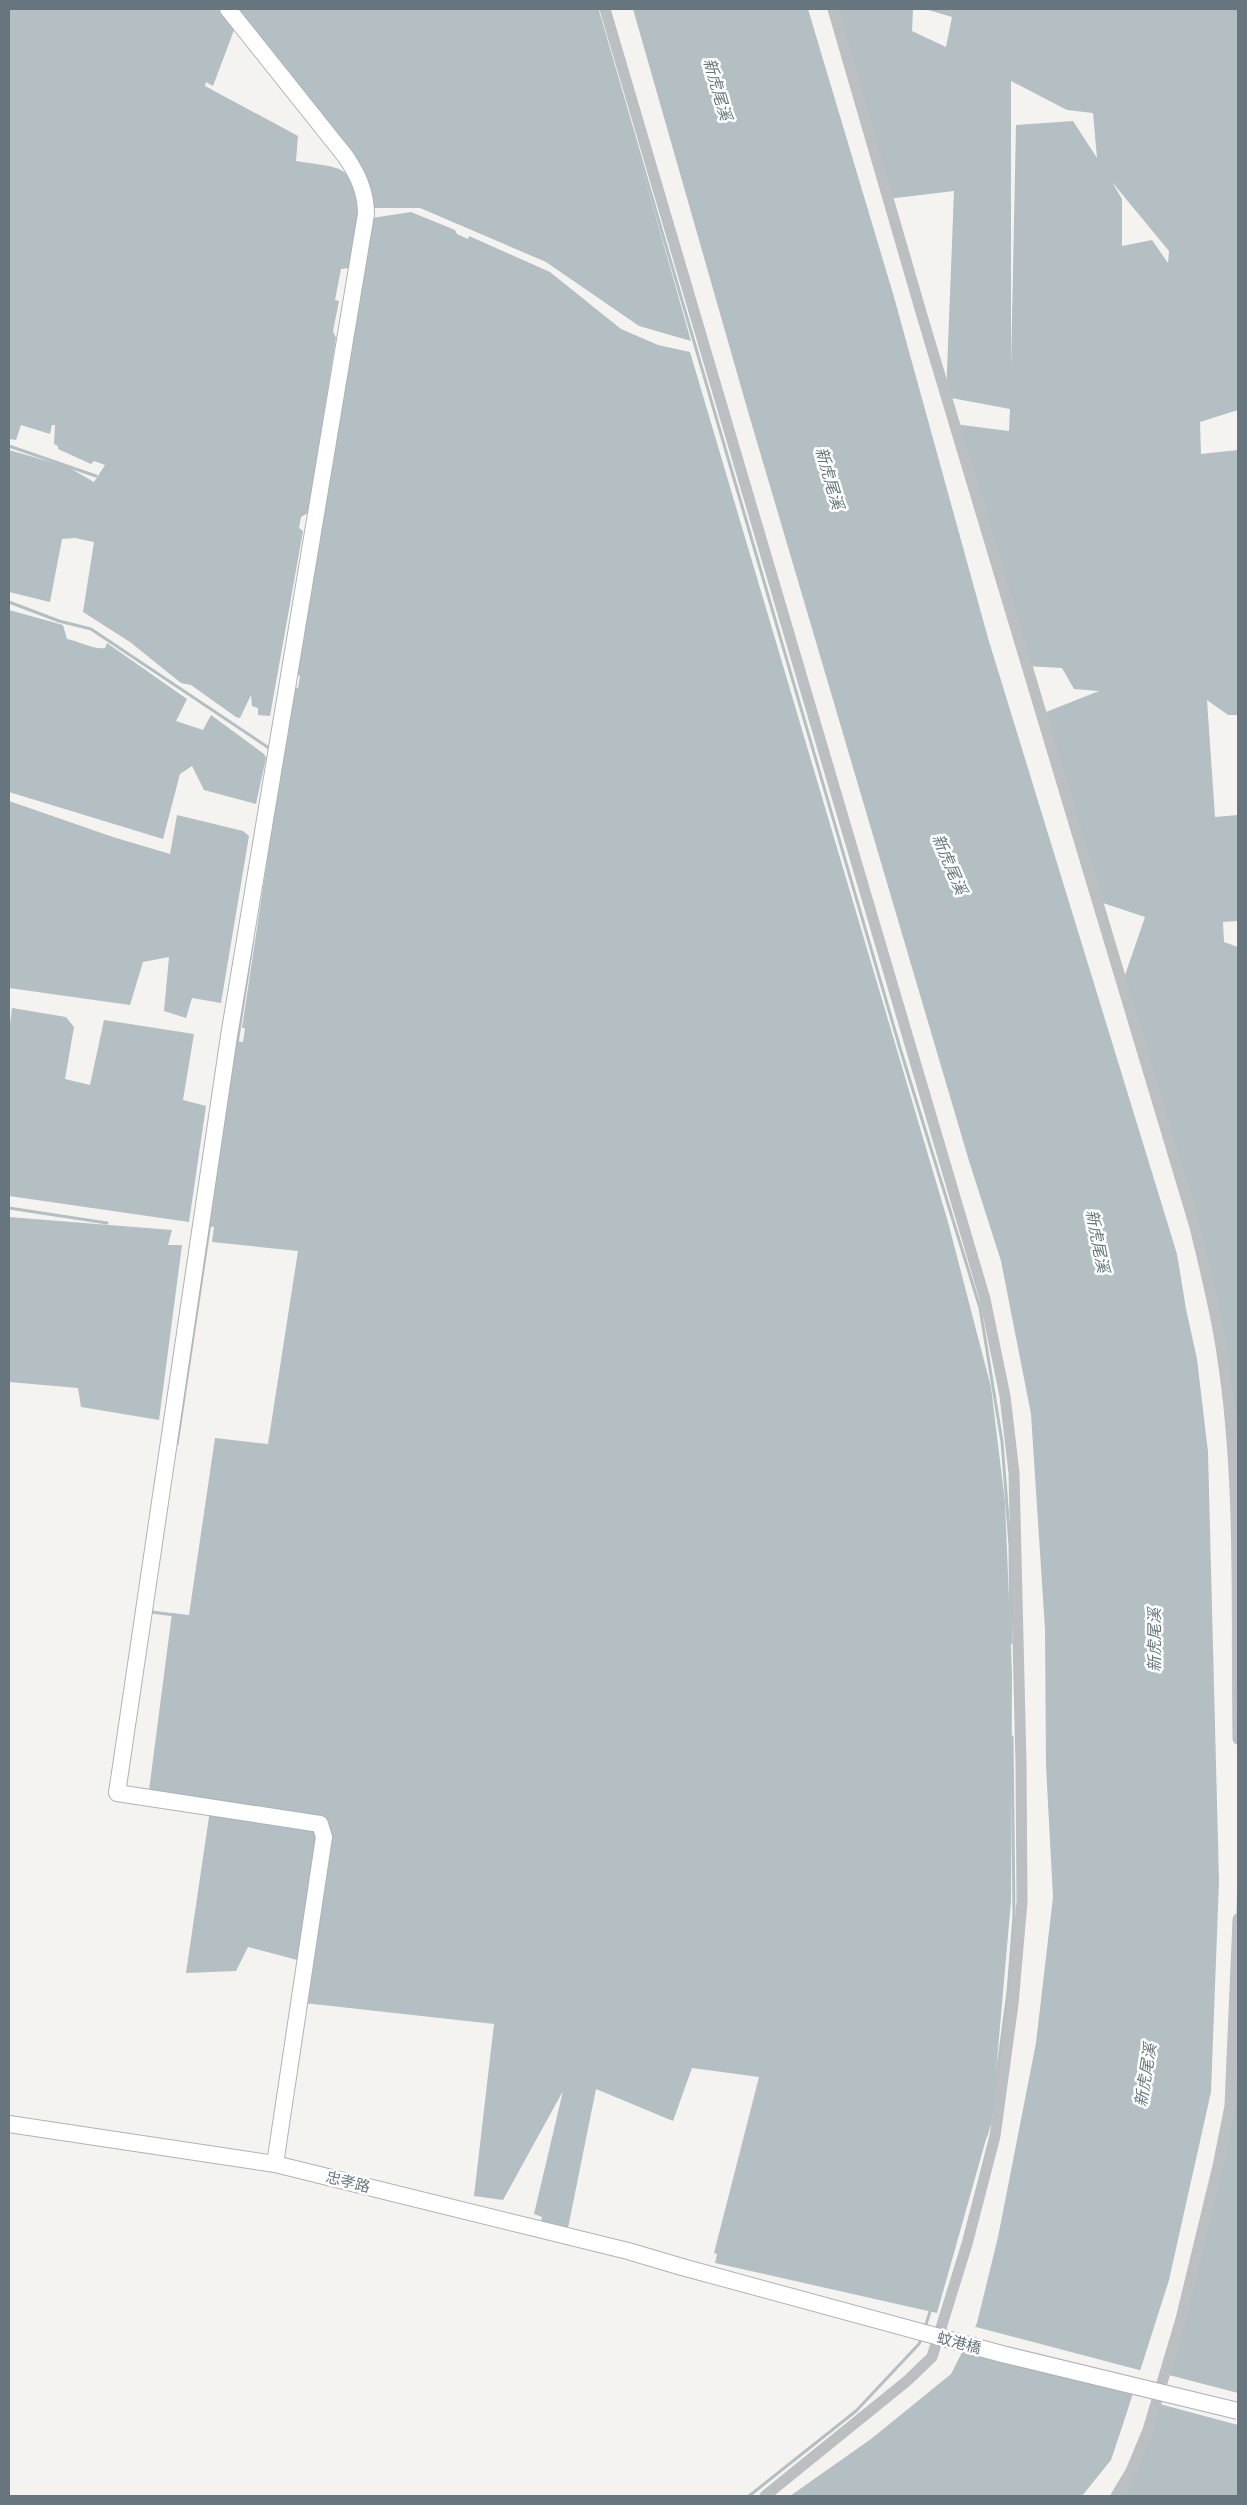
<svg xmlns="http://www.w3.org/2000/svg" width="1247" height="2505" font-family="'Noto Sans','Noto Sans TC',sans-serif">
  <rect width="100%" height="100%" fill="#f4f3f0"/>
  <g fill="#b3bfc2" fill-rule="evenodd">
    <path d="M9 9H221L232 21 234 30 213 86 206 82 205 86 298 136 296 161C307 163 332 165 341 170 370 187 354 240 350 268L341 269 335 300 339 301 333 331 336 338 308 513 301 517 299 528 303 531 270 716 258 715V708L252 706 251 695 240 718 236 717 191 685 181 683 130 642 83 612 94 542 75 538 62 539 50 602 9 592V450L68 467 94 482 105 465 94 461 91 464 58 449V446L54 444 55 425H52L50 434 21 425 16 440 9 439Z"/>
    <path d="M235 9H597L691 341 639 326 546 262 420 208H374Z"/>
    <path d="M633 9H808L894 297 988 638 1177 1254 1186 1309 1197 1359 1208 1452 1219 1881 1211 2092 1169 2280 1127 2412 1111 2460 1082 2496H790L871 2439 951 2374 977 2323 998 2237 1036 2043 1053 1897 1046 1766 1045 1629 1031 1414 1001 1261 969 1161 747 408Z"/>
    <path d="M831 9H913L912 31 946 47 952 17 925 9H1238V410L1200 422 1201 454 1238 450V715H1228L1207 700 1215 817 1238 815V921L1223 922 1224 942 1238 947V1735L1236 1579 1225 1370 1196 1233 1122 984 1145 917 1097 901 1041 714 1099 691 1074 689 1062 668 1026 666 954 424 1009 431 1010 409 946 397 954 191 887 199ZM1011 81 1067 110 1093 113 1097 158 1073 121 1016 125 1011 368ZM1112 182 1169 251 1168 263 1152 240 1122 246V199Z"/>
    <path d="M411 212 455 230 457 234 468 239 469 236 550 272 621 329 658 345 690 352 948 1222 991 1387 1005 1502 1012 1673 1011 1901 992 2118 937 2313 715 2263 717 2254 714 2253 759 2077 692 2068 673 2121 596 2089 568 2228 539 2231 542 2217 534 2214 563 2091 503 2200 474 2196 494 2024 304 2003 305 1962 248 1947 236 1971 186 1973 210 1810 148 1798 172 1613 189 1615 215 1438 268 1444 298 1251 212 1242 214 1227 207 1226 234 1041 243 1042 245 1028H242L293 687 298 688 300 676 295 673 331 477 372 218Z"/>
    <path d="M9 610 63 625 67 639C79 641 93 650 105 648L107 643 187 699 176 721 203 730 211 715 264 754 266 758 256 804 204 790 192 766 180 774 163 839 9 792Z"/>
    <path d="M9 801 113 837 170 854 177 815 243 831 249 836 221 1003 192 998 186 1018 164 1011 169 957 143 962 130 1005 9 988Z"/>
    <path d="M12 1008 66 1017 74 1027 65 1079 90 1085 104 1020 194 1034 183 1100 206 1106 189 1222 9 1196V1032Z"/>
    <path d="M9 1217 172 1230 168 1245H182L159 1420 81 1407 78 1388 9 1382Z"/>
    <path d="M1238 1860V2393L1165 2374 1231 2095Z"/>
    <path d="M1156 2403 1238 2425V2496H1116Z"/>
  </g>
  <path fill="#f4f3f0" d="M972 2326 1143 2371 1137 2389 964 2344Z"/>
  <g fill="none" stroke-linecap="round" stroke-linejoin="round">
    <g stroke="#b3bfc2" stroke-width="3">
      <path d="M597 9 900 1048 980 1308 1002 1442 1010 1545 1011 1643"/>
      <path d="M9 446 96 476"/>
      <path d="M9 602 59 621 91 629 272 750"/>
      <path d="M237 1044 253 939"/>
      <path d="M9 1208 107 1223"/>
      <path d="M177 1444 210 1223"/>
      <path d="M152 1609 151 1612 175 1615"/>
      <path d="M992 2112 1008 1992 1014 1916 1012 1737"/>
      <path d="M986 2136 991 2118"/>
      <path d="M925 2327 931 2309"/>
      <path d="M749 2496 856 2411 919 2344 922 2337"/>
    </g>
    <g stroke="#aeb3b6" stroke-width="18">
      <g id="secondary">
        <path d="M228 9 346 157C358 175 366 192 366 214L229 1036 117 1793 320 1824 324 1837 275 2164"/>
        <path d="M9 2124 275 2164 628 2251 682 2267"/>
      </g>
    </g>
    <g stroke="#bbbfc2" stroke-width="11">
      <path d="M605 9 985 1299 1005 1396 1014 1473 1021 1763 1022 1902 1013 2004 995 2136 967 2244 932 2357 907 2381 765 2496"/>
      <path d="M833 9 923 319 1195 1227C1205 1269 1216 1311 1222 1353 1242 1480 1236 1611 1238 1739"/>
      <path d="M1116 2496 1131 2471 1148 2430 1181 2319 1218 2166 1230 2106 1238 1919"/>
    </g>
    <use href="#secondary" stroke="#fff" stroke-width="16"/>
    <g stroke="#aeb3b6" stroke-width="18" stroke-linecap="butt">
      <path id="secondary-bridge" d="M682 2267 1002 2354 1238 2411"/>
    </g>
    <use href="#secondary-bridge" stroke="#fff" stroke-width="16"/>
  </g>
  <g text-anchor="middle" stroke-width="5" stroke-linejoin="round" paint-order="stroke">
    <g font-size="15" fill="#66757e" stroke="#fff">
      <text transform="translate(348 2182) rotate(14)" y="5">忠孝路</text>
      <text transform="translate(959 2343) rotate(15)" y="5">蚊港橋</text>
    </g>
    <g font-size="16" font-style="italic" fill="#62767b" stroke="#fff">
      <text transform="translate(718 89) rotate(74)" y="6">新虎尾溪</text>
      <text transform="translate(830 478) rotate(74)" y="6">新虎尾溪</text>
      <text transform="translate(950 864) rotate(67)" y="6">新虎尾溪</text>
      <text transform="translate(1098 1241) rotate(79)" y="6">新虎尾溪</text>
      <text transform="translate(1154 1640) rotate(-90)" y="6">新虎尾溪</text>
      <text transform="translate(1145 2075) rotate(-81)" y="6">新虎尾溪</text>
    </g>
  </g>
  <rect width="1247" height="2505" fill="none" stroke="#66757e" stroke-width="20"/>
</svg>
